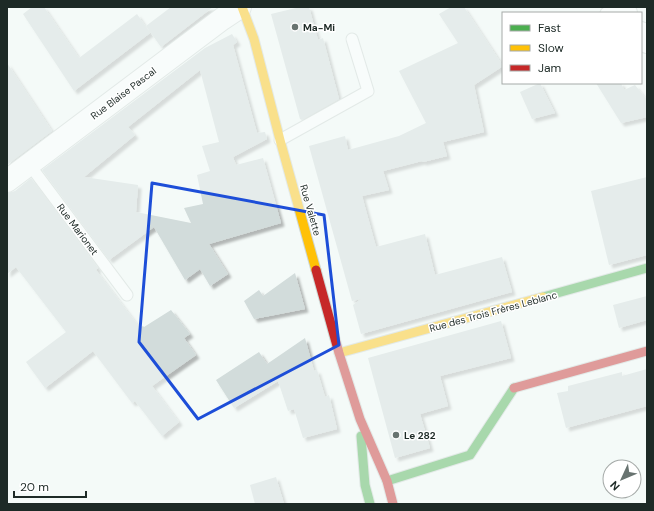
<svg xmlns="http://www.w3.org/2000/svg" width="654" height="511" font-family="'DM Sans',sans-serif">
  <defs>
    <filter id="shadow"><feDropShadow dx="3.5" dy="3.5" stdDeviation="1" flood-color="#0004"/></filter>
  </defs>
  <rect width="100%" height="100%" fill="#f4faf8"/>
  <g fill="#d2dcdb" fill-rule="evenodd" filter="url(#shadow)">
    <path d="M32 7H44L79 58 137 14 150 33 74 91 23 14Z"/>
    <path d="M171 7H213L161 47 146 26Z"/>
    <path d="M300 7H309L318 40 323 38 339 99 302 120 300 119 271 14Z"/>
    <path d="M451 7H464L503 66 474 85 484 132 443 142 447 156 423 162 422 161 383 171 389 190 362 196 376 247 425 234 435 275 502 257 512 292 361 334 353 305 361 299 352 301 309 146 345 136 348 150 399 136 426 123 399 71 458 43 439 14Z"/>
    <path d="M232 34 237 42 233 45 257 133 265 132 267 139 233 157 236 165 263 158 281 223 209 244 228 274 210 286 200 269 185 280 154 227 109 260 42 170 205 48ZM200 70 219 142 202 146 210 171 197 175 203 204 184 208 191 223 136 212 138 185 84 177 135 135 128 127Z"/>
    <path d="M7 63 52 131 7 165Z"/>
    <path d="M540 83 555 113 532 119 520 92Z"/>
    <path d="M596 83H621L624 90 635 85 647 100V117L621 123Z"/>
    <path d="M647 177V255L609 265 591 191Z"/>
    <path d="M31 178 98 268 96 270 140 328 143 326 144 327 171 310 190 334 184 338 196 355 152 386 179 422 162 436 135 401 132 403 93 351 45 388 26 362 66 332 16 267 7 274V193L15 191Z"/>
    <path d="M295 273 305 309 254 319 244 301 259 290 263 296Z"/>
    <path d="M647 296V320L619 328 613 305Z"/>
    <path d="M501 321 511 358 440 376 448 406 420 414 430 448 395 458 368 358Z"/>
    <path d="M305 338 314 371 317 370 325 397 329 395 337 429 303 438 294 409 288 411 278 381 234 408 216 380 259 352 267 364Z"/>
    <path d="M647 369V406L566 428 557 393 568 391V386L622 372V376Z"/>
    <path d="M276 477 284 504H255L250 485Z"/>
  </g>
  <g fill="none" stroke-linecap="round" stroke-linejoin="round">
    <g stroke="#ced7d4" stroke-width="13">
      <g id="lane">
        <path d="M606 13 617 7"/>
        <path d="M280 140 368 91 352 39"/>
        <path d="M29 164 127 295"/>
      </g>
    </g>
    <g stroke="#ced7d4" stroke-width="24">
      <g id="street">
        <path d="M622 7 626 13"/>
        <path d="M641 33 647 42"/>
        <path d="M7 181 222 19 240 7"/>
      </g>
    </g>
    <g stroke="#ced7d4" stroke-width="11">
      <g id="fast">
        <path d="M543 297 647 268"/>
        <path d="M361 436 365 485 370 504"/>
        <path d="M387 481 470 455 514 388"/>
      </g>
    </g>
    <g stroke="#ced7d4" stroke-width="11">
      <g id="slow">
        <path d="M242 7 254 39 280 140 316 270"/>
        <path d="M339 353 543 297"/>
      </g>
    </g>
    <g stroke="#ced7d4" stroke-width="11">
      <g id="jam">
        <path d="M316 270 339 353 360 419 387 481 393 504"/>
        <path d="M514 388 647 351"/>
      </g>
    </g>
    <use href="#lane" stroke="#fdfefe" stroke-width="11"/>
    <use href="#street" stroke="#fdfefe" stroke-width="22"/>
    <use href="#fast" stroke="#4caf50" stroke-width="9"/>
    <use href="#slow" stroke="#ffc107" stroke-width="9"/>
    <use href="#jam" stroke="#c62828" stroke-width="9"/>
  </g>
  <path d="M0 0H654V511H0ZM152 183 324 215 339 345 198 419 139 342Z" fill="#f4faf8" fill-opacity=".55" fill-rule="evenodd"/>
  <path fill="none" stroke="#1d4ed8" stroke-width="3" stroke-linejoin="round" d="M152 183 324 215 339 345 198 419 139 342Z"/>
  <g fill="#687370" stroke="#fff" stroke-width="1.5">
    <circle cx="295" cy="27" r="4"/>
    <circle cx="396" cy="435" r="4"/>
  </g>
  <g text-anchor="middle" stroke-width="3" stroke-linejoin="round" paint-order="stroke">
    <g font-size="10" font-weight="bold" fill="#1d2a26" stroke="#fff" text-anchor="start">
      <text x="303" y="31">Ma-Mi</text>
      <text x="404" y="439">Le 282</text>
    </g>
    <g font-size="10" fill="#1d2a26" stroke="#fff">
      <text transform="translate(123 93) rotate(-37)" y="4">Rue Blaise Pascal</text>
      <text transform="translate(311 210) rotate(74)" y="4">Rue Valette</text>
      <text transform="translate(78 229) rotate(53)" y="4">Rue Marionet</text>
      <text transform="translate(493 311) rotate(-15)" y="4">Rue des Trois Frères Leblanc</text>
    </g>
  </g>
  <rect width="654" height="511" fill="none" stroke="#1d2a26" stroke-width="16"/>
  <rect x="502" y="12" width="140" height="72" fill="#ffffff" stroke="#a5aaa8"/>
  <rect x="510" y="25" width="20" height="6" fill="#4caf50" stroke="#a5aaa8"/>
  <text x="538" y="32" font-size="12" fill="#1d2a26">Fast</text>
  <rect x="510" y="45" width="20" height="6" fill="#ffc107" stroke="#a5aaa8"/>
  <text x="538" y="52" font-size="12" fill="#1d2a26">Slow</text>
  <rect x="510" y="65" width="20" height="6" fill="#c62828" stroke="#a5aaa8"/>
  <text x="538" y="72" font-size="12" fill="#1d2a26">Jam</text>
  <g transform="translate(622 479) rotate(226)"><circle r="19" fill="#ffffff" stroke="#a5aaa8"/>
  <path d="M0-3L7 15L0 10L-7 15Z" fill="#687370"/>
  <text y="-6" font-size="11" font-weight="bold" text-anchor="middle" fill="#1d2a26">N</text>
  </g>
  <path d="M14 491v6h72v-6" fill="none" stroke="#1d2a26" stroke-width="2"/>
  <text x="20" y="491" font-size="12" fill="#1d2a26" stroke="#ffffff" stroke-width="3" paint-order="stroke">20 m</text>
</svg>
